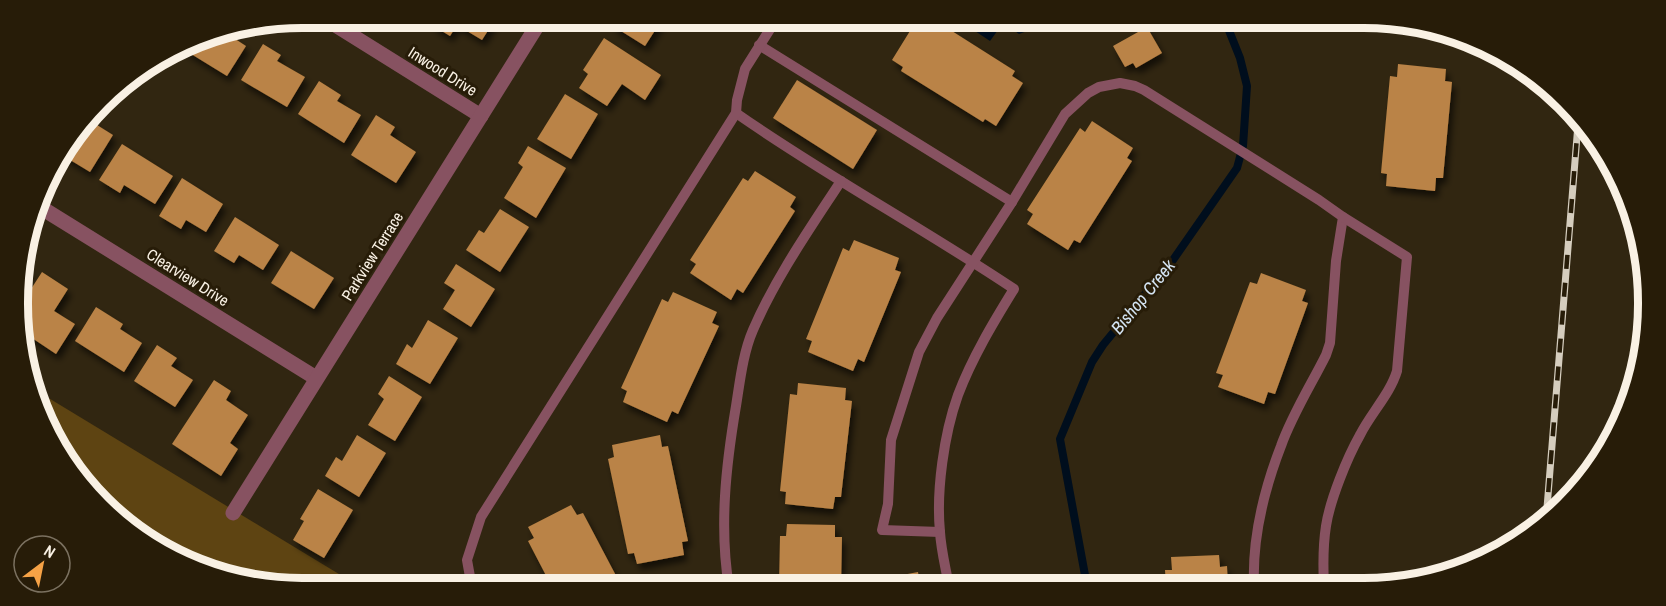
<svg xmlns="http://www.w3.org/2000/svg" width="1666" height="606" font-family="'Archivo Narrow',sans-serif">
  <defs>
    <filter id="shadow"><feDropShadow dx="3.5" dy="6" stdDeviation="3" flood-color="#0009"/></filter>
  </defs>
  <rect width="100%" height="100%" fill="#312611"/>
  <path fill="#5e4412" d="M37 391 362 588H303L229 578 130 529 66 461Z"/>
  <path fill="#000e1d" d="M966 18H1029L1030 30 1019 34 1003 23 990 41 963 23Z"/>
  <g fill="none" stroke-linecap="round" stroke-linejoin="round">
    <path stroke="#000e1d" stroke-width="8" d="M1087 586 1060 439 1092 362 1103 345 1173 260 1237 168 1243 146 1247 86 1240 58 1224 18"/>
  </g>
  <g fill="#ba8346" filter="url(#shadow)">
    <path d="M437 18H496L482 40 457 25 450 36 432 25Z"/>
    <path d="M618 18H663L645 46 613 26Z"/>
    <path d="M918 18 929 25 933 19 1015 71 1012 76 1023 83 996 126 985 119 983 122 901 71 903 67 892 60Z"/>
    <path d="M1147 27 1162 53 1136 68 1133 63 1125 67 1113 46Z"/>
    <path d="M223 31 246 46 227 76 183 49 211 33Z"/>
    <path d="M604 38 661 75 645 100 622 84 607 106 579 88 588 74 583 70Z"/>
    <path d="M263 44 281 55 277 61 305 77 287 107 241 80Z"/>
    <path d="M1398 64 1446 69 1445 81 1452 82 1443 178H1436L1435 191 1386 186 1387 174 1381 173 1390 76 1397 77Z"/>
    <path d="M797 80 877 130 853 169 773 118Z"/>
    <path d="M319 81 341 95 337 101 361 115 344 143 298 114Z"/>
    <path d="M565 94 598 114 571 159 537 139Z"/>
    <path d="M376 115 395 127 390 135 416 152 396 183 351 155Z"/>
    <path d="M89 120 113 135 90 172 62 155Z"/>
    <path d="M1092 121 1133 148 1127 158 1132 161 1080 243 1074 240 1068 250 1027 224 1033 214 1027 210 1080 128 1085 132Z"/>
    <path d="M122 144 173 176 155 204 124 185 120 193 99 180Z"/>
    <path d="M528 146 566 168 536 218 504 198 523 167 518 163Z"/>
    <path d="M755 171 796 197 790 207 795 211 743 293 737 289 731 300 690 273 696 264 690 260 743 178 748 181Z"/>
    <path d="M182 178 223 204 206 232 186 220 181 229 159 216Z"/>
    <path d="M500 209 529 227 500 272 466 250 479 230 484 233Z"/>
    <path d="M235 217 279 245 263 270 239 255 234 263 214 251Z"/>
    <path d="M854 240 899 258 895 270 901 272 864 362 858 359 853 371 808 352 812 341 806 339 843 248 849 251Z"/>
    <path d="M291 251 334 278 314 309 271 283Z"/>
    <path d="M456 264 495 289 471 327 443 309 455 290 444 283Z"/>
    <path d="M21 265 30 271 21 285 20 265Z"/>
    <path d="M42 272 68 289 54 311 75 324 56 354 23 332 22 303Z"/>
    <path d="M1261 273 1306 290 1302 301 1308 303 1275 394 1268 392 1264 404 1218 387 1223 375 1216 373 1250 282 1257 284Z"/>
    <path d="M673 292 717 312 712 323 719 326 678 414 672 411 667 422 623 402 627 391 621 388 662 299 668 302Z"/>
    <path d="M96 307 123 324 120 329 142 343 124 372 75 341Z"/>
    <path d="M428 320 458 338 430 384 396 364 407 344 412 348Z"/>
    <path d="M157 345 177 358 171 366 193 380 175 407 134 381Z"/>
    <path d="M389 376 422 397 395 441 368 425 384 399 378 394Z"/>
    <path d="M214 380 231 391 226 400 248 415 230 443 238 449 221 476 172 444Z"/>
    <path d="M798 383 846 388 845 400 852 401 841 497H835L833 509 785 504 786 492 780 491 790 394 797 395Z"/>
    <path d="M357 435 386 453 359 497 325 476 336 457 342 461Z"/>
    <path d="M660 435 662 447 668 446 688 541 682 542 684 555 637 564 634 553 628 554 608 459 614 457 612 445Z"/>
    <path d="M318 489 353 510 324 558 293 540 304 521 300 519Z"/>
    <path d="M571 505 577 515 583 513 622 587H552L528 541 534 538 528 527Z"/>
    <path d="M787 524 835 525V537H842L841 587H779L780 536H786Z"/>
    <path d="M1219 555 1220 567 1227 566 1228 586H1166L1165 570H1172L1171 557Z"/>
    <path d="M918 572 920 584 927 583 928 587H872L871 581Z"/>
    <rect x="660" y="583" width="49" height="4"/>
  </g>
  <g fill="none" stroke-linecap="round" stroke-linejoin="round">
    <g stroke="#875261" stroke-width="10">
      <path d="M759 45 1012 202"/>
      <path d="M736 113C826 176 923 228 1014 289 993 323 972 358 958 395 944 434 936 491 940 532 941 550 946 569 949 587"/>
      <path d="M940 532 882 530 888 504 891 440 919 352 937 318 1012 202 1065 114 1088 93 1099 87 1120 83 1135 86 1144 90 1319 200 1343 217 1336 261 1330 343 1326 355C1311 385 1292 415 1281 446 1264 490 1252 538 1254 586"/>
      <path d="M1324 586C1323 566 1323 545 1326 526 1330 500 1347 458 1360 435 1371 413 1390 394 1397 371L1407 257 1343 217"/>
      <path d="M729 587C719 527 726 465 736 406 740 381 743 353 753 330 776 277 809 230 841 181"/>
      <path d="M472 588 467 560 481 517 736 113 737 100 745 69 777 18"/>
    </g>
    <g stroke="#875261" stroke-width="15">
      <path d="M324 18 481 116"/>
      <path d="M40 207 316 378"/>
      <path d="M233 513 542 18"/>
    </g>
    <g stroke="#d5cdbe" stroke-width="7">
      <path id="rail" d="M1546 520 1578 124"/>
    </g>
    <use href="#rail" stroke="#271c08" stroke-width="4.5" stroke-dasharray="14" stroke-linecap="butt"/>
  </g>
  <g text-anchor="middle" stroke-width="6" stroke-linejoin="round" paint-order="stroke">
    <g font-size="16" fill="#f9f1e4" stroke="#271c08">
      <text transform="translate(443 71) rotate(32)" y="6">Inwood Drive</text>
      <text transform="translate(372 256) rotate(-58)" y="6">Parkview Terrace</text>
      <text transform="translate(188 277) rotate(32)" y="6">Clearview Drive</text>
    </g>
    <g font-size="18" font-style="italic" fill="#d4e4f3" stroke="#271c08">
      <text transform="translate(1143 297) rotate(-51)" y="6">Bishop Creek</text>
    </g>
  </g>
  <path d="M0 0H1666V606H0ZM302 28H1364A274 274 0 0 1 1638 302V304A274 274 0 0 1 1364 578H302A274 274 0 0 1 28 304V302A274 274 0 0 1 302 28Z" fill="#271c08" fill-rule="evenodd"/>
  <path fill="none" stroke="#f9f1e4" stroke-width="8" d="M302 28H1364A274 274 0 0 1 1638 302V304A274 274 0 0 1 1364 578H302A274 274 0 0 1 28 304V302A274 274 0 0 1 302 28Z"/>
  <g transform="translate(42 564) rotate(32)"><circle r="28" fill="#271c08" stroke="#7b7160" stroke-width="1.5"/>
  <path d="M0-4.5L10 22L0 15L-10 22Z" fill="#f6a246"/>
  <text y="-9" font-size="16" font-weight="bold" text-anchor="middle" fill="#f9f1e4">N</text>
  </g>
</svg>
